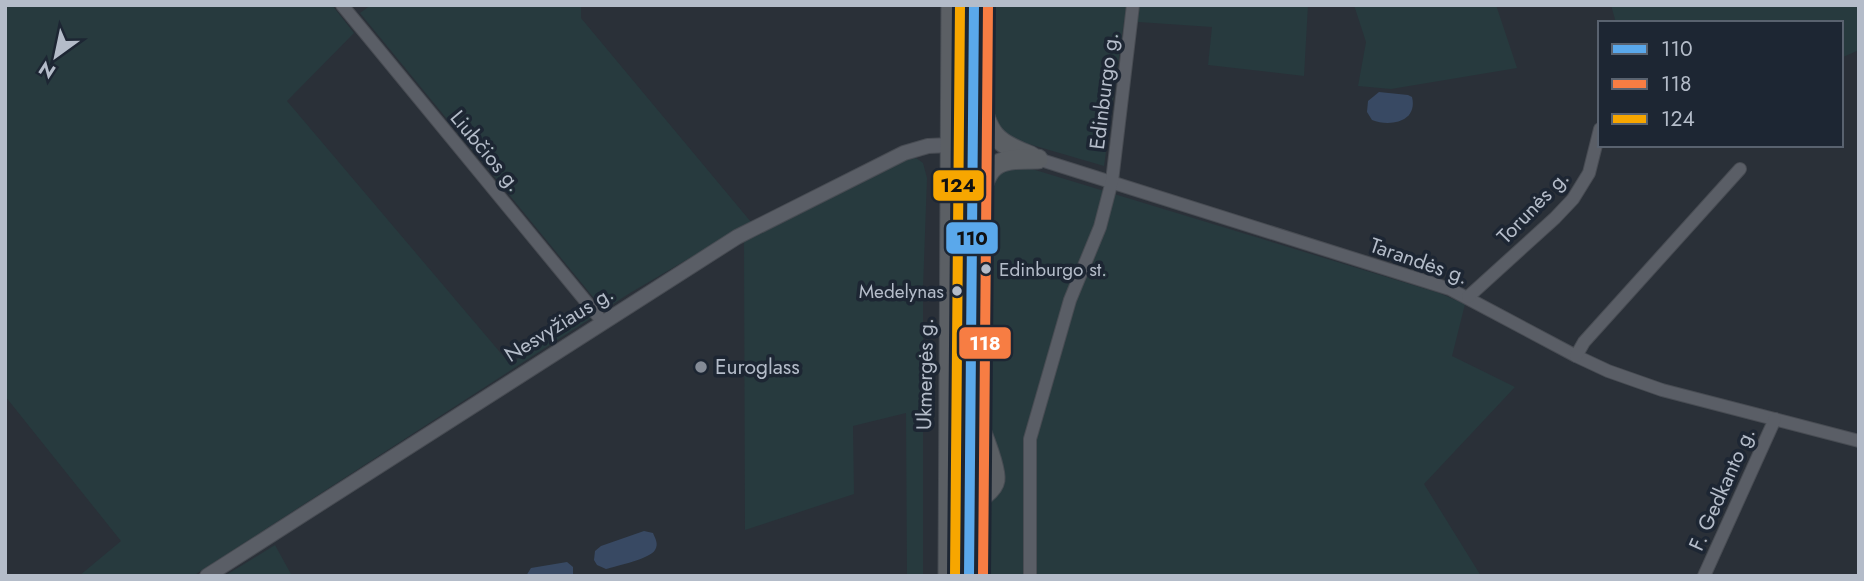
<svg xmlns="http://www.w3.org/2000/svg" width="1864" height="581" font-family="Jost,sans-serif">
  <rect width="100%" height="100%" fill="#2a3038"/>
  <g fill="#273a3e">
    <path d="M5 5H332L354 33 287 101 510 364 598 303 360 13 371 5H581V18L751 222 630 293 193 576H79L121 541 5 396Z"/>
    <path d="M990 5H1308L1304 76 1208 65 1212 27 1124 21 1104 166 1005 137 989 113Z"/>
    <path d="M1354 5H1496L1517 68 1391 89 1358 86 1366 42Z"/>
    <path d="M1611 5H1859V50L1841 58V23H1616Z"/>
    <path d="M916 158 923 163 927 178 923 288V576H907L906 413 853 426 854 494 745 530 744 241 907 159Z"/>
    <path d="M1004 169H1032L1439 293 1465 304 1452 356 1515 387 1424 484 1481 576H982L983 504 994 499 1000 493 1005 475 1001 461 984 422V189Z"/>
    <path d="M275 545 292 576H225L231 572Z"/>
  </g>
  <g fill="#384963">
    <path d="M1379 92 1408 95 1412 97C1418 122 1390 127 1372 120L1367 112 1368 101Z"/>
    <path d="M644 531 653 533C655 538 659 544 655 550 650 559 616 566 606 569L597 565 594 560 595 551 601 546Z"/>
    <path d="M567 562 573 567V576H526L531 568Z"/>
  </g>
  <g fill="none" stroke-linecap="round" stroke-linejoin="round">
    <g stroke="#484c53" stroke-width="14">
      <g id="minor">
        <path d="M342 5 602 321"/>
        <path d="M1038 159 1450 289 1576 356 1608 371 1662 390 1859 441"/>
        <path d="M1468 297 1555 218 1573 199 1589 173 1600 129"/>
        <path d="M1576 356 1584 342 1740 169"/>
        <path d="M1030 576V439L1070 300 1100 227 1112 181 1133 5"/>
        <path d="M1704 576 1775 419"/>
      </g>
    </g>
    <g stroke="#484c53" stroke-width="16">
      <path id="tertiary" d="M207 576 737 237 904 153 928 146 950 145"/>
    </g>
    <g stroke="#474c53" stroke-width="21">
      <g id="trunk">
        <path d="M979 96C989 134 993 142 1031 156"/>
        <path d="M980 199C987 159 1002 159 1038 159"/>
        <path d="M961 487 970 493 985 494C990 490 994 486 995 480 997 468 981 430 976 418"/>
        <path d="M948 576 951 5"/>
        <path d="M969 576 974 5"/>
      </g>
    </g>
    <use href="#minor" stroke="#5a5e66" stroke-width="12"/>
    <use href="#tertiary" stroke="#5a5e66" stroke-width="14"/>
    <use href="#trunk" stroke="#5b5f64" stroke-width="19"/>
    <g stroke="#1d2633" stroke-width="16">
      <path id="bus-1" d="M969 576 974 5"/>
    </g>
    <g stroke="#1d2633" stroke-width="16">
      <path id="bus-2" d="M983 576 988 5"/>
    </g>
    <g stroke="#1d2633" stroke-width="16">
      <path id="bus-3" d="M955 576 960 5"/>
    </g>
    <use href="#bus-1" stroke="#5aa8eb" stroke-width="10"/>
    <use href="#bus-2" stroke="#f77d43" stroke-width="10"/>
    <use href="#bus-3" stroke="#f7a600" stroke-width="10"/>
  </g>
  <g fill="#b4bcc9" stroke="#1d2633" stroke-width="2.5">
    <circle cx="986" cy="269" r="6"/>
    <circle cx="957" cy="291" r="6"/>
  </g>
  <circle fill="#848b96" stroke="#1d2633" stroke-width="2.5" cx="701" cy="367" r="7"/>
  <g text-anchor="middle" stroke-width="7" stroke-linejoin="round" paint-order="stroke">
    <g font-size="19" fill="#b4bcc9" stroke="#1d2633" text-anchor="start">
      <text x="999" y="276">Edinburgo st.</text>
      <text x="944" y="298" text-anchor="end">Medelynas</text>
    </g>
    <g font-size="21" fill="#b4bcc9" stroke="#1d2633">
      <text transform="translate(1104 91) rotate(-83)" y="7">Edinburgo g.</text>
      <text transform="translate(486 151) rotate(50)" y="7">Liubčios g.</text>
      <text transform="translate(1533 207) rotate(-46)" y="7">Torunės g.</text>
      <text transform="translate(1419 261) rotate(19)" y="7">Tarandės g.</text>
      <text transform="translate(559 324) rotate(-32)" y="7">Nesvyžiaus g.</text>
      <text transform="translate(925 374) rotate(-89)" y="7">Ukmergės g.</text>
      <text transform="translate(1722 489) rotate(-66)" y="7">F. Gedkanto g.</text>
    </g>
    <g font-size="21" fill="#b4bcc9" stroke="#1d2633" text-anchor="start">
      <text x="715" y="374">Euroglass</text>
    </g>
  </g>
  <g stroke="#1d2633" stroke-width="2.5">
    <rect x="932" y="169" width="53" height="33" rx="7" fill="#f7a600"/>
    <rect x="945" y="221" width="54" height="34" rx="7" fill="#5aa8eb"/>
    <rect x="958" y="326" width="54" height="34" rx="7" fill="#f77d43"/>
  </g>
  <g font-size="19" text-anchor="middle" font-weight="bold" fill="#fff">
    <text x="985" y="350">118</text>
  </g>
  <g font-size="19" text-anchor="middle" font-weight="bold" fill="#111">
    <text x="958" y="192">124</text>
    <text x="972" y="245">110</text>
  </g>
  <rect width="1864" height="581" fill="none" stroke="#b4bcc9" stroke-width="14"/>
  <rect x="1598" y="21" width="245" height="126" fill="#1d2633" stroke="#59626f" stroke-width="2"/>
  <rect x="1612" y="44" width="35" height="10" fill="#5aa8eb" stroke="#59626f" stroke-width="2"/>
  <text x="1661" y="56" font-size="21" fill="#b4bcc9">110</text>
  <rect x="1612" y="79" width="35" height="10" fill="#f77d43" stroke="#59626f" stroke-width="2"/>
  <text x="1661" y="91" font-size="21" fill="#b4bcc9">118</text>
  <rect x="1612" y="114" width="35" height="10" fill="#f7a600" stroke="#59626f" stroke-width="2"/>
  <text x="1661" y="126" font-size="21" fill="#b4bcc9">124</text>
  <g transform="translate(56 56) rotate(213)" stroke="#1d2633" stroke-width="5" paint-order="stroke">
  <path d="M0-5L12 26L0 18L-12 26Z" fill="#b4bcc9"/>
  <text y="-10" font-size="19" font-weight="bold" text-anchor="middle" fill="#b4bcc9">N</text>
  </g>
</svg>
